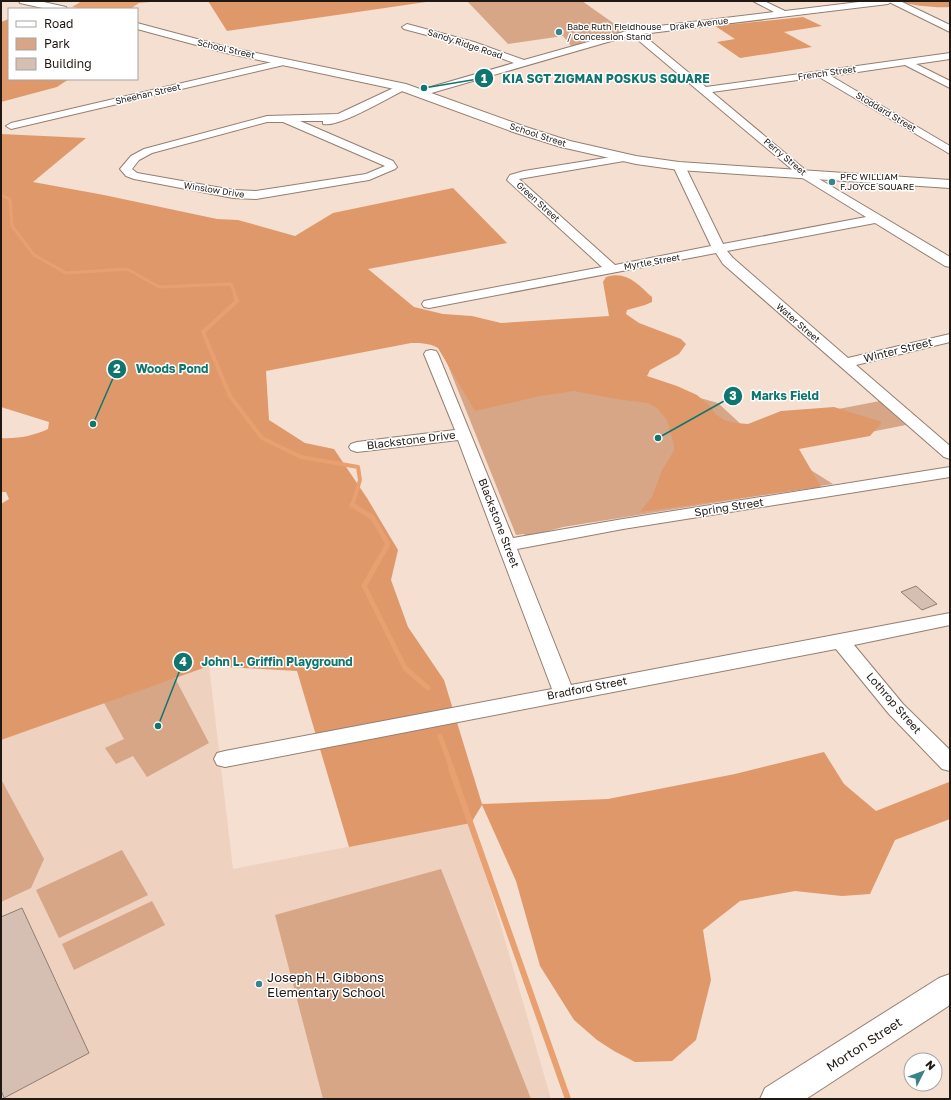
<svg xmlns="http://www.w3.org/2000/svg" width="951" height="1100" font-family="'Golos Text',sans-serif">
  <rect width="100%" height="100%" fill="#f5dfd1"/>
  <path fill="#eed1be" d="M209 666 233 869 471 823 551 1099H1V732Z"/>
  <g fill="#d7a687">
    <path d="M467 1H582L626 32 572 47 563 36 508 44Z"/>
    <path d="M431 323 718 403 744 427 880 401 906 425 779 450 833 484 563 527 526 537 524 534 516 535Z"/>
    <path d="M175 678 209 743 147 777 133 756 116 764 105 748 124 739 103 701Z"/>
    <path d="M1 779 44 859 31 888 1 902Z"/>
    <path d="M122 850 148 895 59 938 36 890Z"/>
    <path d="M441 869 531 1099H323L275 915Z"/>
    <path d="M152 901 165 925 74 970 62 944Z"/>
  </g>
  <g fill="#df9869">
    <path d="M208 1H433L227 31Z"/>
    <path d="M900 1H950V7C938 8 911 6 900 1Z"/>
    <path d="M803 17 822 26 784 32 812 47 740 58 717 42 735 39 715 26Z"/>
    <path d="M9 19V79H69L57 87 1 102V22Z"/>
    <path d="M1 134 86 138 33 182 104 195 217 219 238 220 295 236 333 213 453 188 507 243 368 269 414 307 443 314 472 316 501 323 609 316 603 282 606 277C626 270 638 284 652 297V302L645 305 627 310 626 314 639 323 681 339 686 344 679 354 650 370 647 376 677 386 697 395 711 407 715 414 724 420 735 423 748 424 781 411 834 407 882 422 870 436 799 449 821 487 640 512 652 497 662 470 674 451V445L667 420 657 408 648 403 616 399 574 391 540 396 475 411 438 348C429 343 421 343 411 343L266 371 269 420 305 443 334 449 367 498 398 550 391 580 408 627 444 680 482 804 608 799 735 774 824 752 844 784 876 811 949 782 950 819 895 840 870 894 842 896 795 891 740 901 703 930 711 980 696 1040 672 1061 635 1062 614 1051 597 1040 574 1020 540 966 516 881 482 805 471 823 349 847 297 671 209 666 1 740V504L9 499 6 492H1V438C17 439 33 436 48 429L49 422 1 407Z"/>
  </g>
  <path fill="#e8a070" d="M82 1H161L139 3 130 9H84L72 7Z"/>
  <g fill="none" stroke-linecap="round" stroke-linejoin="round">
    <path stroke="#e8a070" stroke-width="3" d="M1 195 10 199 12 226 34 255 66 273 127 269 159 287 231 284 236 297"/>
    <path stroke="#e8a070" stroke-width="4" d="M235 296 237 301 203 332 230 396 262 438 301 457 358 467 360 480 352 506"/>
    <g stroke="#e8a070" stroke-width="5">
      <path d="M352 505 372 517 388 544 364 586 405 668 428 688"/>
      <path d="M440 736 452 769"/>
    </g>
    <path stroke="#e8a070" stroke-width="6" d="M451 768 568 1099"/>
  </g>
  <g fill="#d5bfb2" stroke="#907c70">
    <path d="M916 586 937 604 922 610 901 592Z"/>
    <path d="M22 908 89 1053 4 1098 1 1090V917Z"/>
  </g>
  <g fill="none" stroke-linecap="round" stroke-linejoin="round">
    <g stroke="#937f72" stroke-width="2">
      <g id="street">
        <path d="M753 1H764L785 11 867 1H892L888 4 642 34 706 87 950 53V59L916 64 950 81V88L905 65 831 76 950 146V154L819 77 712 92 809 173 950 257V267L945 266 875 223 727 251 733 258 848 358 950 334V342L856 365 950 446V459L944 457 723 264 716 253 429 308 424 307 422 304 424 301 429 300 602 267 507 180 510 175 524 171 624 155 628 156 630 158 628 160 624 161 519 179 615 265 711 246 673 166 679 163 685 166 723 244 866 217 801 177 632 35 421 96 416 93 417 91 514 63 468 46 404 29 402 27 407 24 474 42 524 60 634 29 774 12Z"/>
        <path d="M285 59 290 62 288 64 11 129 6 126 11 123Z"/>
        <path d="M402 84 406 85 407 87 406 89C390 97 338 128 323 124V121H300L393 161 397 167 395 169 369 180 256 199 233 198 134 179 126 176 120 169 131 156 144 149 267 116 338 114ZM267 122H283L385 166 366 174 256 191 233 190 137 173 132 169 139 160 152 153Z"/>
        <path d="M431 350 436 351 438 354 513 538 623 519 950 467V477L623 529 517 549 571 685 950 613V625L854 645 903 704 950 750V771L942 769 889 714 836 649 225 767 217 765 214 759 217 753 225 751 552 689 458 440 357 452 351 450 349 447 351 444 357 442 455 430 424 354 426 351Z"/>
      </g>
    </g>
    <g stroke="#937f72" stroke-width="2">
      <g id="secondary">
        <path d="M19 1H39L66 7 67 9H47L20 3Z"/>
        <path d="M887 1H900L950 25V32Z"/>
        <path d="M137 23 227 47 406 84 526 127 570 141 636 156 679 162 950 180V188L679 170 636 164 561 147 516 133 399 90 226 53 137 29Z"/>
        <path d="M950 974V1005L806 1099H760L765 1088 939 978Z"/>
      </g>
    </g>
    <use href="#street" fill="#fff" fill-rule="evenodd"/>
    <use href="#secondary" fill="#fff" fill-rule="evenodd"/>
  </g>
  <g fill="#3b838a" stroke="#fff" stroke-width="1.5">
    <circle cx="559" cy="32" r="4"/>
    <circle cx="832" cy="182" r="4"/>
    <circle cx="259" cy="984" r="4"/>
  </g>
  <g text-anchor="middle" stroke-width="3" stroke-linejoin="round" paint-order="stroke">
    <g font-size="9" fill="#201813" stroke="#fff">
      <text transform="translate(699 24) rotate(-7)" y="3">Drake Avenue</text>
      <text transform="translate(465 44) rotate(18)" y="3">Sandy Ridge Road</text>
      <text transform="translate(226 49) rotate(13)" y="3">School Street</text>
      <text transform="translate(827 73) rotate(-8)" y="3">French Street</text>
      <text transform="translate(148 94) rotate(-13)" y="3">Sheehan Street</text>
      <text transform="translate(886 112) rotate(31)" y="3">Stoddard Street</text>
      <text transform="translate(538 135) rotate(18)" y="3">School Street</text>
      <text transform="translate(785 157) rotate(40)" y="3">Perry Street</text>
      <text transform="translate(214 190) rotate(9)" y="3">Winslow Drive</text>
      <text transform="translate(538 202) rotate(42)" y="3">Green Street</text>
      <text transform="translate(652 262) rotate(-10)" y="3">Myrtle Street</text>
      <text transform="translate(798 323) rotate(41)" y="3">Water Street</text>
    </g>
    <g font-size="9" fill="#201813" stroke="#fff" text-anchor="start">
      <text x="567" y="30">Babe Ruth Fieldhouse<tspan x="567" dy="10">/ Concession Stand</tspan></text>
      <text x="840" y="180">PFC WILLIAM<tspan x="840" dy="10">F.JOYCE SQUARE</tspan></text>
    </g>
    <g font-size="11" fill="#201813" stroke="#fff">
      <text transform="translate(898 350) rotate(-14)" y="4">Winter Street</text>
      <text transform="translate(411 440) rotate(-7)" y="4">Blackstone Drive</text>
      <text transform="translate(729 507) rotate(-9)" y="4">Spring Street</text>
      <text transform="translate(499 523) rotate(69)" y="4">Blackstone Street</text>
      <text transform="translate(587 688) rotate(-11)" y="4">Bradford Street</text>
      <text transform="translate(894 703) rotate(49)" y="4">Lothrop Street</text>
    </g>
    <g font-size="13" fill="#201813" stroke="#fff" text-anchor="start">
      <text x="267" y="982">Joseph H. Gibbons<tspan x="267" dy="15">Elementary School</tspan></text>
    </g>
    <g font-size="13" fill="#201813" stroke="#fff">
      <text transform="translate(864 1044) rotate(-33)" y="5">Morton Street</text>
    </g>
  </g>
  <path fill="none" stroke="#0f766e" stroke-width="1.5" d="M424 88L484 78M93 424L117 369M658 438L733 396M158 726L183 662"/>
  <g fill="#0f766e" stroke="#fff" stroke-width="1.5">
    <circle cx="424" cy="88" r="4"/>
    <circle cx="93" cy="424" r="4"/>
    <circle cx="658" cy="438" r="4"/>
    <circle cx="158" cy="726" r="4"/>
    <circle cx="484" cy="78" r="10"/>
    <circle cx="117" cy="369" r="10"/>
    <circle cx="733" cy="396" r="10"/>
    <circle cx="183" cy="662" r="10"/>
  </g>
  <g font-size="12" text-anchor="middle" font-weight="bold" fill="#fff">
    <text x="484" y="83">1</text>
    <text x="117" y="373">2</text>
    <text x="733" y="400">3</text>
    <text x="183" y="666">4</text>
  </g>
  <g font-size="12" text-anchor="middle" font-weight="bold" fill="#0f766e" stroke="#fff" stroke-width="3" stroke-linejoin="round" paint-order="stroke">
    <text x="606" y="83">KIA SGT ZIGMAN POSKUS SQUARE</text>
    <text x="172" y="373">Woods Pond</text>
    <text x="785" y="400">Marks Field</text>
    <text x="277" y="666">John L. Griffin Playground</text>
  </g>
  <rect width="951" height="1100" fill="none" stroke="#201813" stroke-width="4"/>
  <rect x="8" y="8" width="130" height="72" fill="#ffffff" stroke="#a6a3a1"/>
  <rect x="16" y="21" width="20" height="6" fill="#ffffff" stroke="#a6a3a1"/>
  <text x="44" y="28" font-size="12" fill="#201813">Road</text>
  <rect x="16" y="38" width="20" height="12" fill="#d7a687" stroke="#a6a3a1"/>
  <text x="44" y="48" font-size="12" fill="#201813">Park</text>
  <rect x="16" y="58" width="20" height="12" fill="#d5bfb2" stroke="#a6a3a1"/>
  <text x="44" y="68" font-size="12" fill="#201813">Building</text>
  <g transform="translate(923 1072) rotate(48)"><circle r="19" fill="#ffffff" stroke="#a6a3a1"/>
  <path d="M0-3L7 15L0 10L-7 15Z" fill="#3b838a"/>
  <text y="-6" font-size="11" font-weight="bold" text-anchor="middle" fill="#201813">N</text>
  </g>
</svg>
